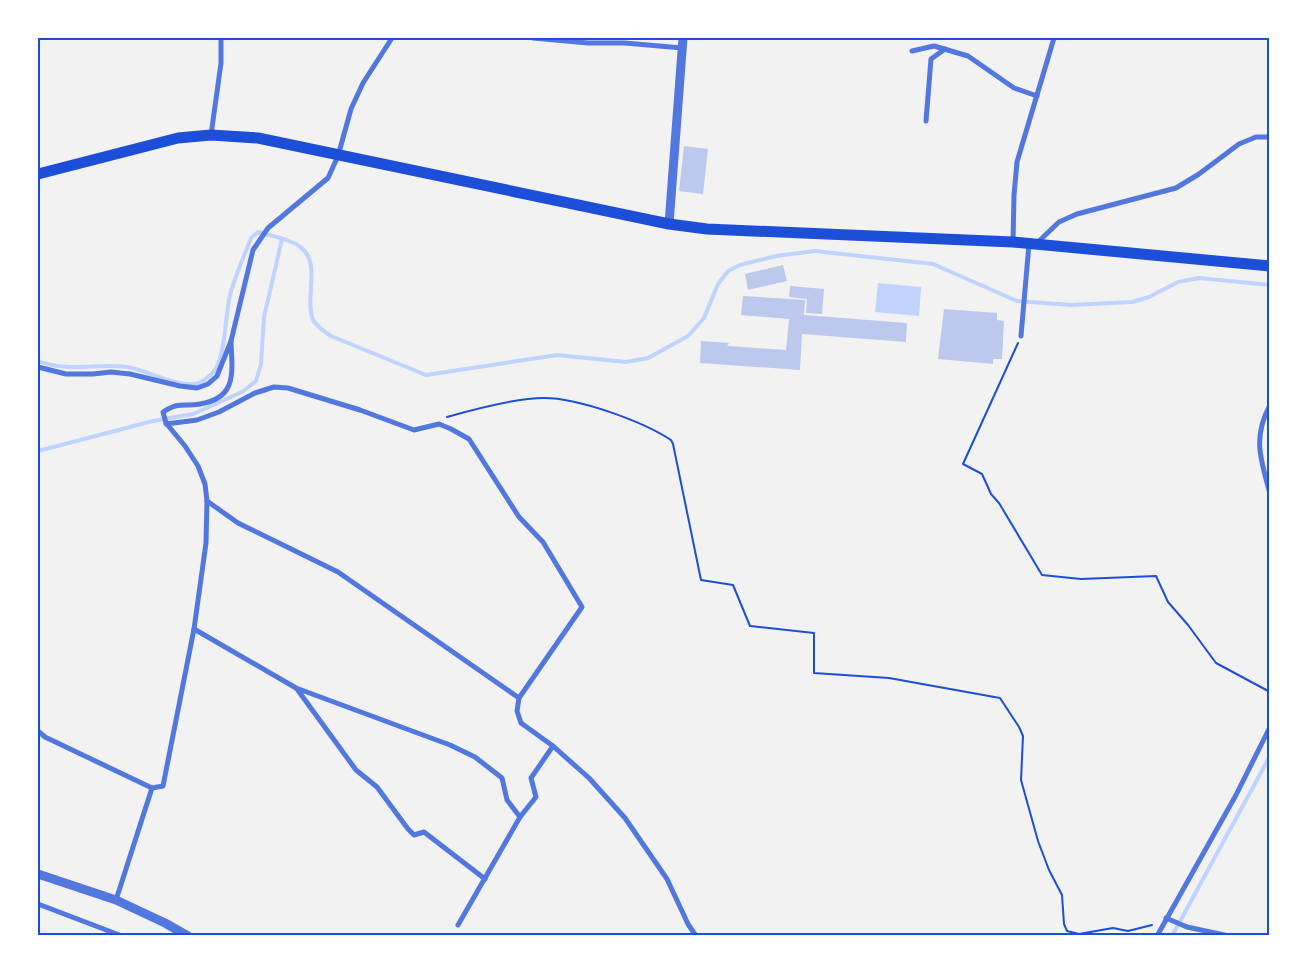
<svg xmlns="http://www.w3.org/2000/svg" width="1307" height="973" font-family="Karla,sans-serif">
<rect width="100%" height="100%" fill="#f2f2f2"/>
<polygon fill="#bfd3fe" points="878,283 921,287 919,316 875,312"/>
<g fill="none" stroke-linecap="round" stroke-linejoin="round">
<g stroke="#bfd3fe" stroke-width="4">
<path d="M38,361C70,373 96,363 127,367C147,370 175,386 194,384C202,384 214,373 217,366C226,346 225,317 230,295C235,276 244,257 251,238L258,232C271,236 288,238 299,246C322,261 305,295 312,317C314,325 324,331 331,336L426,375L557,355L626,362L648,358L688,336L704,318L718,284L728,271L740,265L776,256L815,251L933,264L1017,301L1071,305L1132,302L1149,297L1178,282L1199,278L1270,285"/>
<polyline points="38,451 153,421 193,414 242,392 256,381 261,364 264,317 282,239"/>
<polyline points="1172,936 1270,756"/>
</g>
</g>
<g fill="#bdc9ec">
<polygon points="684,146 708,149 703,194 679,191"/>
<polygon points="783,265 787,281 748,290 745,274"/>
<polygon points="790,286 824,289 822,314 806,313 807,299 789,297"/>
<polygon points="743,296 805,300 804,315 907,323 906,342 802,334 800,370 700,363 701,341 729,343 727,346 786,350 789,319 741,315"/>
<polygon points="944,309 997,313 997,320 1004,321 1002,359 993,359 993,364 938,359"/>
</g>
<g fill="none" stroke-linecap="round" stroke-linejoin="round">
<g stroke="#1d4ed8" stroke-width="2">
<polyline points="1018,343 963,464 982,474 991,494 999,503 1042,575 1081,579 1156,576 1168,602 1188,625 1216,663 1270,692"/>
<path d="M447,417C475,409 515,398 544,398C578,398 642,421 671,440L673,444L701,580L733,585L750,626L814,633V673L889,678L1000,698L1019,727L1023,736L1021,780L1038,841L1049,870L1062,895L1064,924L1067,931L1079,934L1113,928L1128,931L1152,925"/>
</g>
<g stroke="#5277de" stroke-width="5">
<polyline points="533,38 588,43 625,43 682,48"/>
<polyline points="912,51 934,46 968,56 1014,88 1037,96"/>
<polyline points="926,121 931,59 945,49"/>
<polyline points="211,135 221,63 221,38"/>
<polyline points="1013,242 1014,195 1017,162 1054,38"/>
<polyline points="1038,242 1059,222 1077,214 1176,188 1199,174 1239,144 1256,137 1270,137"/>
<polyline points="1021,336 1029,244"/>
<polyline points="38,367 66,374 93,374 111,372 130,374 180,386 197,388 208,384 217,376 231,341 253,250 268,228 328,178 338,156 351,109 363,83 392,38"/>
<path d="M1270,405C1252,439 1261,459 1270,494"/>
<polyline points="166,424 197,420 219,412 255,393 274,387 288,388 360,410 414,430 439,424 451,429 469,439 519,517 543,542 582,607 519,698 517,711 521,723 553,746 589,778 625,818 667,879 688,924 696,936"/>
<polyline points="207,501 238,523 338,572 519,698"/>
<polyline points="194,629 296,688 450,745 475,757 502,778 507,800 520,817"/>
<polyline points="297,689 356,770 377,787 408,829 414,835 424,832 485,879"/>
<polyline points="38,731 45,737 152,788"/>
<path d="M116,900L152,788L163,786L194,629L206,543L207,501L205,484L198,466L185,446L166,423L163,412C180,401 183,407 200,404C238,398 232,371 231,341"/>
<polyline points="38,904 122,936"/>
<polyline points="1166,918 1187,927 1229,936"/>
<polyline points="458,925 520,817 536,797 531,778 553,746"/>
<polyline points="1157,936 1236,795 1270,727"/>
</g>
<g stroke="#5277de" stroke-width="9">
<polyline points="669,224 683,38"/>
<polyline points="38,874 116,900 165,923 188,936"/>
</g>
<polyline stroke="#1d4ed8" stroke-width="11" points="38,174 178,138 211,135 258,138 669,224 707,229 1013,242 1270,266"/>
</g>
<rect width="1307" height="973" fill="none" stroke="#ffffff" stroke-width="78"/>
<rect x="39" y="39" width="1229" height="895" fill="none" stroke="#1d4ed8" stroke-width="2"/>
</svg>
